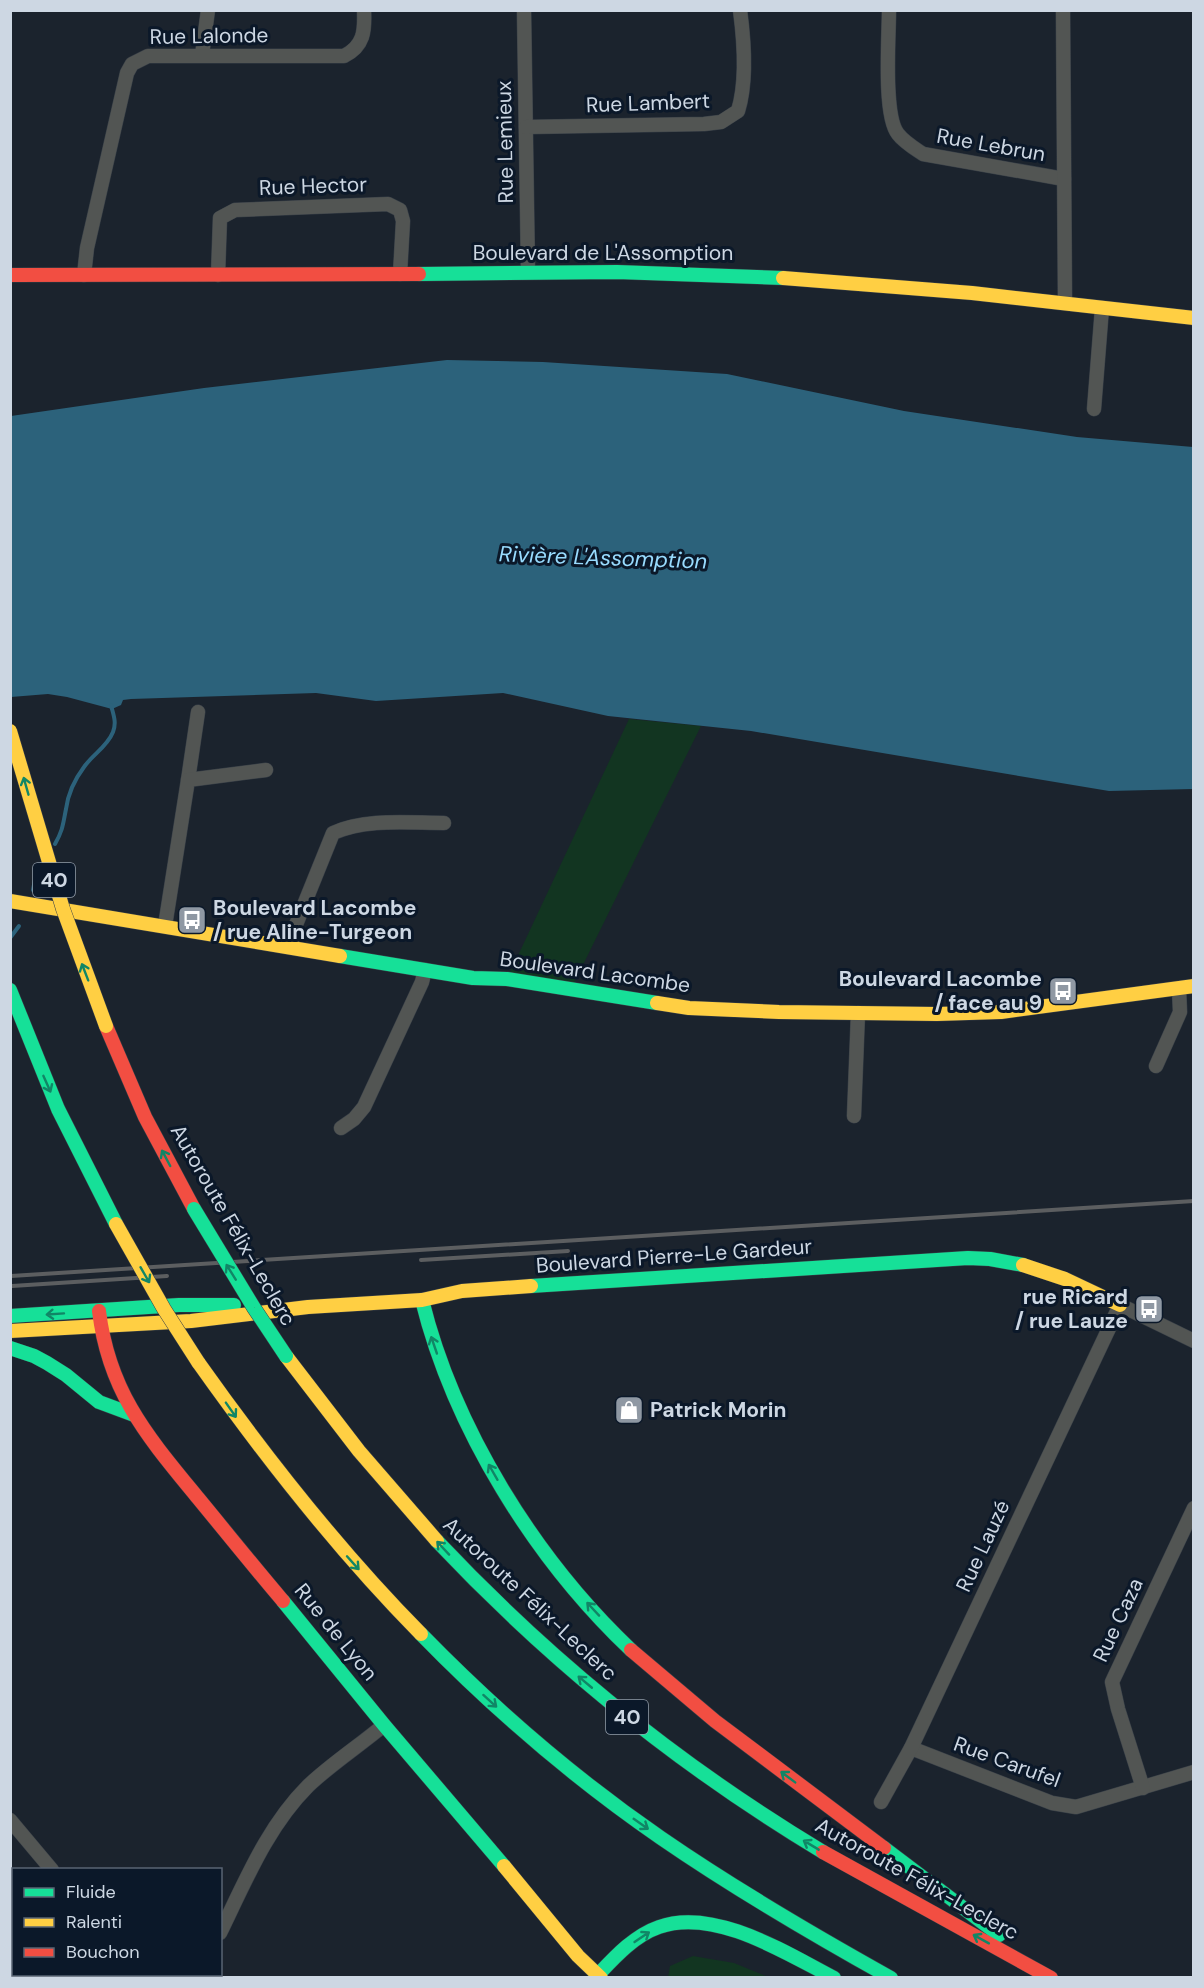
<svg xmlns="http://www.w3.org/2000/svg" width="1204" height="1988" font-family="'DM Sans',sans-serif">
<rect width="100%" height="100%" fill="#1b232d"/>
<g fill="#123521">
<polygon points="629,719 701,726 571,989 507,979"/>
<polygon points="693,1956 734,1963 768,1977 668,1977 670,1966"/>
</g>
<polygon fill="#2c627b" points="447,360 543,362 727,374 904,411 1077,437 1193,447 1193,789 1109,791 751,731 608,716 503,693 376,701 316,693 131,699 123,700 121,705 112,709 67,697 48,694 11,697 11,416 204,388"/>
<g fill="none" stroke-linecap="round" stroke-linejoin="round">
<g stroke="#2c627b" stroke-width="4">
<path d="M55,844C63,830 63,824 66,809C68,794 75,779 84,767C93,754 107,747 113,732C117,722 113,714 111,705"/>
<polyline points="33,890 36,874 40,868"/>
<polyline points="10,938 19,926"/>
</g>
<g stroke="#394048" stroke-width="15">
<g id="street">
<polyline points="524,10 528,272"/>
<path d="M889,10C889,36 883,116 898,134C904,142 914,148 923,154L1064,179"/>
<polyline points="1063,10 1065,302"/>
<polyline points="202,55 208,10"/>
<path d="M526,127L704,124L721,122L738,111C747,82 744,40 740,10"/>
<path d="M84,275L87,248L127,73L132,64L148,56H344C364,46 365,31 364,10"/>
<polyline points="218,275 220,218 235,210 388,204 400,210 403,221 400,274"/>
<polyline points="1094,409 1102,308"/>
<polyline points="188,780 198,712"/>
<polyline points="165,926 188,780 266,770"/>
<path d="M291,947L295,927L333,833C366,818 408,823 444,823"/>
<polyline points="1156,1066 1180,1012 1179,989"/>
<polyline points="854,1116 858,1013"/>
<polyline points="341,1128 354,1119 364,1107 422,982 425,970"/>
<polyline points="911,1748 1052,1803 1076,1807 1194,1772"/>
<polyline points="1143,1788 1118,1709 1112,1682 1194,1508"/>
<polyline points="881,1802 911,1748 1120,1305 1194,1341"/>
<polyline points="10,1820 52,1870"/>
<path d="M220,1933C245,1882 267,1827 308,1786C331,1764 359,1746 384,1725"/>
<polyline points="152,1974 159,1978"/>
<polyline points="200,1978 201,1974"/>
</g>
</g>
<g stroke="#394048" stroke-width="15">
<g id="fast">
<polyline points="419,274 617,272 783,278"/>
<polyline points="340,956 473,978 507,979 657,1003"/>
<polyline points="10,990 58,1109 116,1224"/>
<polyline points="531,1286 968,1258 990,1259 1023,1265"/>
<path d="M422,1300C454,1429 535,1559 631,1650"/>
<polyline points="10,1316 179,1305 234,1305"/>
<polyline points="10,1348 34,1356 47,1363 66,1375 99,1402 134,1415"/>
<path d="M437,1541C551,1662 680,1766 823,1852"/>
<polyline points="283,1601 384,1725 504,1866"/>
<path d="M421,1634C494,1709 574,1778 661,1838C735,1889 812,1934 891,1978"/>
<polyline points="884,1848 999,1935"/>
<path d="M595,1978C613,1959 633,1936 659,1927C714,1907 786,1953 834,1978"/>
</g>
</g>
<g stroke="#394048" stroke-width="15">
<g id="slow">
<polyline points="783,278 972,293 1194,318"/>
<polyline points="10,901 340,956"/>
<polyline points="657,1003 689,1008 779,1012 937,1014 1001,1012 1194,986"/>
<polyline points="1023,1265 1065,1279 1120,1305"/>
<polyline points="10,1331 191,1321 308,1307 422,1300 462,1291 531,1286"/>
<polyline points="286,1356 359,1451 437,1541"/>
<path d="M198,1362C266,1458 338,1550 421,1634"/>
<polyline points="504,1866 578,1956 601,1978"/>
</g>
</g>
<g stroke="#394048" stroke-width="15">
<g id="jam">
<polyline points="10,275 419,274"/>
<polyline points="106,1026 145,1117 194,1209"/>
<path d="M99,1311C109,1393 148,1437 198,1498C226,1532 254,1567 283,1601"/>
<polyline points="631,1650 715,1721 884,1848"/>
<polyline points="823,1852 1051,1978"/>
</g>
</g>
<use href="#street" stroke="#525553" stroke-width="14"/>
<use href="#fast" stroke="#16e098" stroke-width="14"/>
<use href="#slow" stroke="#ffcf43" stroke-width="14"/>
<use href="#jam" stroke="#f24e42" stroke-width="14"/>
<g stroke="#5c5e60" stroke-width="4">
<polyline points="421,1260 568,1251"/>
<polyline points="11,1276 1194,1201"/>
<polyline points="12,1286 167,1276"/>
</g>
<g stroke="#394048" stroke-width="15" stroke-linecap="butt">
<polyline id="fast-bridge" points="194,1209 254,1308 286,1356"/>
</g>
<g stroke="#394048" stroke-width="15" stroke-linecap="butt">
<g id="slow-bridge">
<polyline points="10,731 63,909 106,1026"/>
<polyline points="116,1224 164,1309 198,1362"/>
</g>
</g>
<use href="#fast-bridge" stroke="#16e098" stroke-width="14"/>
<use href="#slow-bridge" stroke="#ffcf43" stroke-width="14"/>
</g>
<defs><path id="oneway-shaft" d="M-6 0H5M1.5-3L5.5 0L1.5 3" fill="none" stroke-width="1.6" stroke-linecap="round" stroke-linejoin="round" transform="scale(1.5)"/></defs>
<g stroke="#118666">
<use href="#oneway-shaft" transform="translate(26 786) rotate(-106)"/>
<use href="#oneway-shaft" transform="translate(85 972) rotate(-111)"/>
<use href="#oneway-shaft" transform="translate(47 1084) rotate(66)"/>
<use href="#oneway-shaft" transform="translate(166 1158) rotate(-118)"/>
<use href="#oneway-shaft" transform="translate(231 1272) rotate(-122)"/>
<use href="#oneway-shaft" transform="translate(145 1275) rotate(60)"/>
<use href="#oneway-shaft" transform="translate(55 1314) rotate(176)"/>
<use href="#oneway-shaft" transform="translate(434 1345) rotate(-109)"/>
<use href="#oneway-shaft" transform="translate(231 1410) rotate(55)"/>
<use href="#oneway-shaft" transform="translate(493 1472) rotate(-120)"/>
<use href="#oneway-shaft" transform="translate(443 1548) rotate(-133)"/>
<use href="#oneway-shaft" transform="translate(353 1563) rotate(48)"/>
<use href="#oneway-shaft" transform="translate(593 1609) rotate(-133)"/>
<use href="#oneway-shaft" transform="translate(585 1682) rotate(-140)"/>
<use href="#oneway-shaft" transform="translate(490 1701) rotate(42)"/>
<use href="#oneway-shaft" transform="translate(788 1777) rotate(-143)"/>
<use href="#oneway-shaft" transform="translate(641 1824) rotate(35)"/>
<use href="#oneway-shaft" transform="translate(811 1845) rotate(-149)"/>
<use href="#oneway-shaft" transform="translate(642 1937) rotate(-34)"/>
<use href="#oneway-shaft" transform="translate(981 1939) rotate(-151)"/>
</g>
<defs>
<g id="bus-square" transform="scale(1.5)"><rect x="-9" y="-9" width="18" height="18" rx="4" fill="#8f98a3" stroke="#0b1829"/><path d="M-5-6H5V4H4V6H2V4H-2V6H-4V4H-5ZM-3.5-4V0h7V-4ZM-3.5 1.2v1.5H-2V1.2ZM2 1.2v1.5H3.5V1.2Z" fill="#fff"/></g>
<g id="shop-square" transform="scale(1.5)"><rect x="-9" y="-9" width="18" height="18" rx="4" fill="#8f98a3" stroke="#0b1829"/><path d="M-5-2.5h2.3a2.7 3.5 0 0 1 5.4 0H5L5.5 6h-11ZM-1.5-2.5h3a1.5 2.3 0 0 0-3 0Z" fill="#fff"/></g>
</defs>
<g fill-rule="evenodd">
<use href="#bus-square" x="192" y="920"/>
<use href="#bus-square" x="1063" y="991"/>
<use href="#bus-square" x="1149" y="1309"/>
<use href="#shop-square" x="629" y="1410"/>
</g>
<g text-anchor="middle" stroke-width="6" stroke-linejoin="round" paint-order="stroke">
<g fill="#0b1829" stroke="#939eab" stroke-width="1.5">
<rect x="33" y="863" width="42" height="34" rx="4.5"/>
<rect x="606" y="1700" width="42" height="34" rx="4.5"/>
</g>
<g font-size="20" font-weight="bold" fill="#cdd7e3">
<text x="54" y="887">40</text>
<text x="627" y="1724">40</text>
</g>
<g font-size="21" fill="#cdd7e3" stroke="#0b1829">
<text transform="translate(209 36) rotate(-1)" y="7">Rue Lalonde</text>
<text transform="translate(648 103) rotate(-2)" y="7">Rue Lambert</text>
<text transform="translate(505 142) rotate(-91)" y="7">Rue Lemieux</text>
<text transform="translate(991 145) rotate(10)" y="7">Rue Lebrun</text>
<text transform="translate(313 186) rotate(-2)" y="7">Rue Hector</text>
<text x="603" y="260">Boulevard de L'Assomption</text>
<text transform="translate(595 972) rotate(8)" y="7">Boulevard Lacombe</text>
<text transform="translate(233 1225) rotate(60)" y="7">Autoroute Félix-Leclerc</text>
<text transform="translate(674 1256) rotate(-4)" y="7">Boulevard Pierre-Le Gardeur</text>
<text transform="translate(983 1546) rotate(-65)" y="7">Rue Lauzé</text>
<text transform="translate(530 1599) rotate(43)" y="7">Autoroute Félix-Leclerc</text>
<text transform="translate(1118 1620) rotate(-65)" y="7">Rue Caza</text>
<text transform="translate(336 1632) rotate(51)" y="7">Rue de Lyon</text>
<text transform="translate(1007 1762) rotate(20)" y="7">Rue Carufel</text>
<text transform="translate(917 1879) rotate(29)" y="7">Autoroute Félix-Leclerc</text>
</g>
<g font-size="21" font-weight="bold" fill="#cdd7e3" stroke="#0b1829" text-anchor="start">
<text x="213" y="915">Boulevard Lacombe<tspan x="213" dy="24">/ rue Aline-Turgeon</tspan></text>
<text x="1042" y="986" text-anchor="end">Boulevard Lacombe<tspan x="1042" dy="24">/ face au 9</tspan></text>
<text x="1128" y="1304" text-anchor="end">rue Ricard<tspan x="1128" dy="24">/ rue Lauze</tspan></text>
<text x="650" y="1417">Patrick Morin</text>
</g>
<g font-size="22" font-style="italic" fill="#98dbfe" stroke="#0b1829">
<text transform="translate(603 557) rotate(2)" y="8">Rivière L'Assomption</text>
</g>
</g>
<rect width="1204" height="1988" fill="none" stroke="#cdd7e3" stroke-width="24"/>
<rect x="12" y="1868" width="210" height="108" fill="#0b1829" stroke="#596473" stroke-width="1.5"/>
<rect x="24" y="1888" width="30" height="9" fill="#16e098" stroke="#596473" stroke-width="1.5"/>
<text x="66" y="1898" font-size="18" fill="#cdd7e3">Fluide</text>
<rect x="24" y="1918" width="30" height="9" fill="#ffcf43" stroke="#596473" stroke-width="1.5"/>
<text x="66" y="1928" font-size="18" fill="#cdd7e3">Ralenti</text>
<rect x="24" y="1948" width="30" height="9" fill="#f24e42" stroke="#596473" stroke-width="1.5"/>
<text x="66" y="1958" font-size="18" fill="#cdd7e3">Bouchon</text>
</svg>
